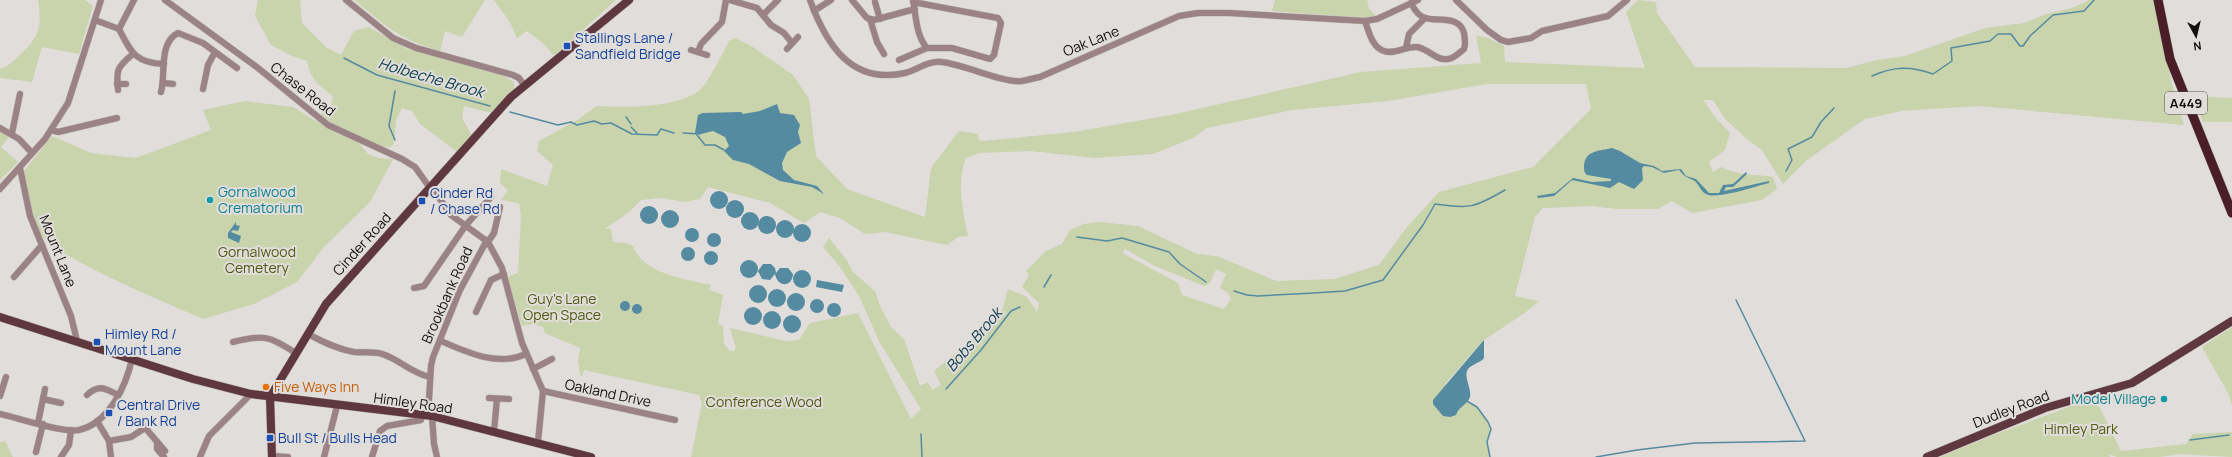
<svg xmlns="http://www.w3.org/2000/svg" width="2232" height="457" font-family="Manrope,sans-serif">
<rect width="100%" height="100%" fill="#e1ddda"/>
<g fill="#c9d3ac" fill-rule="evenodd">
<path d="M38,0H85L93,6L79,54L42,47L32,82L0,78V69C8,67 13,61 20,55C40,36 42,27 38,0Z"/>
<path d="M258,0H300L302,23L327,48L341,55L354,31L369,27L407,49L496,72L514,82V89L492,113L464,106L462,118L472,136L457,152L420,124L412,111L402,108L396,120L394,144L389,148C368,142 335,130 321,114L331,105L333,96C319,86 310,79 307,61L292,56L271,45L255,16Z"/>
<path d="M355,0H485L462,37L445,31L440,51C400,39 386,27 355,0Z"/>
<polygon points="494,0 616,0 554,56 545,45 527,31 517,38 510,22"/>
<polygon points="1275,0 1367,0 1369,9 1376,16 1362,18 1272,11"/>
<path d="M1638,0L1656,2L1657,13L1695,67L1846,68L1877,60L1905,56L1985,28L2024,23L2046,14L2072,8L2089,0H2154L2174,94L2184,125L1979,106L1901,111L1865,119L1807,160L1783,184L1761,149L1748,140L1725,119L1713,100H1703L1716,118L1730,133L1725,150L1709,162L1713,172L1721,167C1743,177 1751,173 1773,177L1777,189L1762,200L1692,213L1672,201L1658,209H1616L1592,206L1543,208L1535,217L1515,296L1539,301L1526,312L1484,340L1445,384L1457,410L1467,401L1477,407L1488,422L1491,429L1487,442L1490,457H691L702,403L699,395L584,370L582,376L580,375L578,361L580,348L545,333L543,327L531,324L522,326L507,277L518,273L521,216L519,203L501,200L508,190L500,183L501,169L547,186L553,165L537,151L539,141L579,119L597,106C624,108 680,108 701,89C709,81 723,53 729,41L735,38L753,47L793,75L809,99L816,156L847,189L925,217L931,168L959,131L978,134L979,140L984,141L1074,132L1171,115L1361,72L1481,63L1476,35L1488,38L1504,46L1505,62L1645,68L1626,12ZM1487,84H1586L1591,109L1533,167L1439,192L1407,227L1379,265L1334,279L1276,281L1217,256L1197,254L1138,226L1099,222L1084,224L1070,230L1062,244L1046,251L1026,271L1029,275L1022,287L1039,303L1037,312L1027,297L1008,289L1003,308L989,326L934,371L941,385L932,390L928,382L920,386L904,339L891,327L880,306L875,291L853,272L846,259L829,238L823,247L840,267L859,296L880,343L921,409L911,419L858,313L810,323L799,340L786,341L730,328L736,348L734,351H730L724,344L723,326L718,324L723,295L709,290L711,285C685,279 643,274 633,246L626,243L613,242L611,229H605L629,212L641,200L660,198L685,202L700,199L708,187L770,203L804,223L820,212L840,218L865,234L885,232L947,245L958,237L968,236C963,212 956,181 966,158L979,153L1030,151L1095,158L1153,154L1193,138L1207,128L1292,110L1388,101ZM1125,249L1155,266L1204,286L1210,283L1216,269L1226,274L1220,288L1228,293L1231,299L1224,309L1182,295L1178,283L1122,253Z"/>
<polygon points="2193,96 2232,98 2232,122 2203,122"/>
<path d="M245,101L293,107L336,133L359,143L368,154L378,158L393,159L370,202L324,247L297,282L254,304L203,319C172,305 56,258 42,235C30,217 28,192 24,171L52,136L91,153L136,158L211,130L203,110Z"/>
<polygon points="0,130 10,135 1,147 18,162 0,180"/>
<polygon points="2232,327 2232,405 2228,393 2202,347"/>
<polygon points="2093,398 2097,402 2121,451 2186,444 2193,434 2232,432 2232,457 2181,454 2159,457 2117,457 2109,454 2110,457 1940,457 1996,434"/>
<polygon points="5,441 13,457 0,457 0,442"/>
</g>
<g fill="#558ba1">
<polygon points="777,104 780,113 794,115 800,125 798,132 801,143 787,152 782,163 783,170 794,180 817,186 824,194 812,187 780,181 749,164 733,160 724,151 729,146 725,137 713,131 701,134 695,133 698,115 703,113 741,112 743,114 760,111"/>
<path d="M1612,148L1620,151L1640,163L1654,166L1662,171L1681,169L1686,176L1696,179L1709,193H1719L1723,185L1733,184L1746,172L1747,174L1733,187H1726L1724,191L1769,181V183C1756,186 1717,200 1706,194C1700,191 1699,183 1693,180C1686,177 1684,176 1679,170L1664,173L1652,167L1644,166L1642,168L1643,180L1634,189L1619,182L1610,188L1572,180L1554,196L1538,198L1537,196L1555,193L1573,178L1592,182L1611,181V179L1587,175C1584,172 1584,170 1584,166C1585,150 1600,151 1612,148Z"/>
<circle cx="719" cy="200" r="9"/>
<circle cx="735" cy="209" r="9"/>
<circle cx="649" cy="215" r="9"/>
<circle cx="670" cy="219" r="9"/>
<circle cx="750" cy="221" r="9"/>
<circle cx="767" cy="225" r="9"/>
<circle cx="785" cy="229" r="9"/>
<polygon points="236,222 236,225 240,226 238,231 233,230 231,232 241,236 239,243 228,238 228,233"/>
<circle cx="802" cy="233" r="9"/>
<circle cx="692" cy="235" r="7"/>
<circle cx="714" cy="240" r="7"/>
<circle cx="688" cy="254" r="7"/>
<circle cx="711" cy="258" r="7"/>
<circle cx="749" cy="269" r="9"/>
<path d="M763,264H771L775,268L776,273L780,268H788L793,274C792,288 777,287 775,274L770,280L762,279L758,271Z"/>
<circle cx="802" cy="279" r="9"/>
<polygon points="817,280 844,285 842,292 816,287"/>
<circle cx="758" cy="294" r="9"/>
<circle cx="777" cy="298" r="9"/>
<circle cx="796" cy="302" r="9"/>
<circle cx="817" cy="306" r="7"/>
<circle cx="625" cy="306" r="5"/>
<circle cx="834" cy="310" r="7"/>
<circle cx="637" cy="309" r="5"/>
<circle cx="753" cy="316" r="9"/>
<circle cx="772" cy="320" r="9"/>
<circle cx="792" cy="324" r="9"/>
<path d="M1484,340V358C1480,363 1472,364 1468,369C1463,376 1472,389 1470,397C1468,404 1458,407 1456,415L1450,417L1443,416L1433,404V400Z"/>
</g>
<g fill="none" stroke-linecap="round" stroke-linejoin="round">
<g stroke="#558ba1" stroke-width="1.5">
<polyline points="344,58 377,75 490,106"/>
<path d="M1872,76C1894,66 1911,66 1933,74L1952,61L1951,48L1990,41L1998,34H2011L2020,46H2023L2030,36L2053,15L2084,11L2094,0"/>
<polyline points="395,91 389,126 395,140"/>
<polyline points="510,112 558,125 571,122 577,125 594,121 602,124 611,123 632,134 657,135 661,129 674,133"/>
<polyline points="626,117 631,124"/>
<polyline points="631,127 637,133"/>
<polyline points="683,133 700,134"/>
<polyline points="697,135 705,145 715,145 724,150"/>
<polyline points="1786,171 1792,160 1788,149 1812,137 1821,122 1834,108"/>
<polyline points="1077,237 1107,241 1122,238 1169,252 1180,264 1206,282"/>
<polyline points="1044,287 1051,275"/>
<path d="M1234,291L1247,295L1258,296L1314,293L1345,291L1383,280L1423,225L1435,204C1470,209 1474,208 1505,190"/>
<polyline points="946,389 981,350 1011,311 1020,307"/>
<polyline points="1467,401 1477,407 1488,422 1491,429 1487,442 1490,457"/>
<polyline points="921,434 922,457"/>
<polyline points="2190,440 2229,435"/>
<polyline points="1596,457 1637,450 1695,443 1805,441 1736,300"/>
</g>
<g stroke="#bcb8b5" stroke-width="7">
<g id="minor">
<polyline points="165,0 258,68 328,125 402,159 415,167 430,188"/>
<polyline points="346,0 393,38 416,48 513,75 519,78 524,85"/>
<polyline points="730,0 757,8 771,25 784,33 792,43"/>
<path d="M810,0C826,44 851,85 905,73C917,70 929,60 942,62C966,65 1002,83 1022,81C1028,80 1034,78 1040,77L1179,16L1198,13H1229L1365,21L1377,19L1418,0"/>
<polyline points="852,0 867,18 874,20 915,9"/>
<path d="M913,0C916,15 916,36 927,48H952L990,59L994,55L1001,23L998,18L913,2"/>
<polyline points="1456,0 1487,30 1501,40 1508,42 1531,38 1542,31 1608,16 1627,0"/>
<polyline points="875,2 880,19"/>
<polyline points="814,11 831,0"/>
<polyline points="764,14 778,0"/>
<polyline points="870,19 877,42 884,54"/>
<path d="M95,20L119,29C131,52 135,63 164,64"/>
<path d="M1365,21C1369,32 1372,47 1384,51C1395,55 1406,46 1417,47C1429,49 1436,61 1448,59C1455,58 1459,53 1464,49C1466,44 1465,39 1464,33C1459,15 1439,22 1425,18C1418,16 1414,9 1411,3"/>
<polyline points="119,29 134,0"/>
<polyline points="1406,48 1409,34 1425,18"/>
<polyline points="787,49 798,37"/>
<polyline points="691,50 707,55"/>
<polyline points="698,52 701,44 722,22 726,0"/>
<polyline points="899,60 927,48"/>
<polyline points="164,83 173,84"/>
<polyline points="117,84 126,84"/>
<polyline points="203,89 208,65 215,52"/>
<path d="M118,90C116,70 117,67 133,54"/>
<path d="M161,92C166,75 158,43 178,33L203,43L237,68"/>
<polyline points="0,128 19,139 32,153"/>
<polyline points="51,130 58,132 117,118"/>
<polyline points="12,133 20,94"/>
<polyline points="20,168 30,216 71,316 77,341"/>
<polyline points="431,186 451,215 488,242 502,268 522,343 543,391 538,442"/>
<polyline points="0,189 45,139 68,103 101,0"/>
<polyline points="488,242 494,233 500,207"/>
<polyline points="14,277 42,245"/>
<polyline points="414,288 424,286 466,225 491,197"/>
<polyline points="476,312 491,280 504,274"/>
<path d="M308,334C323,342 337,349 354,352C363,353 374,351 382,354C399,359 411,373 430,377"/>
<path d="M441,341C466,352 498,367 526,354"/>
<path d="M233,342C265,334 268,336 296,353"/>
<polyline points="533,369 552,359"/>
<polyline points="543,391 675,420"/>
<path d="M87,395C98,384 105,388 118,395"/>
<polyline points="0,396 6,377"/>
<polyline points="489,398 509,399"/>
<polyline points="43,399 61,403"/>
<path d="M0,414C18,418 62,433 79,430C109,423 126,386 132,359"/>
<polyline points="428,416 431,366 433,357 460,290 487,240"/>
<polyline points="432,416 434,444 437,457"/>
<polyline points="97,421 109,441 111,457"/>
<polyline points="38,423 45,389"/>
<polyline points="142,424 165,451"/>
<polyline points="494,431 497,399"/>
<polyline points="109,441 131,437 145,428"/>
<polyline points="157,442 157,449 164,457"/>
<polyline points="36,452 43,424"/>
<polyline points="272,456 288,457"/>
<polyline points="61,457 69,445 71,430"/>
<polyline points="200,457 209,436 251,394"/>
<polyline points="324,457 337,406"/>
<polyline points="372,457 380,431 387,426 421,420 422,415"/>
</g>
</g>
<g stroke="#bcb8b5" stroke-width="9">
<g id="major">
<polyline points="0,317 193,379 251,394 432,416 591,457"/>
<polyline points="270,397 326,304 511,97 629,0"/>
<polyline points="270,397 272,457"/>
<polyline points="1927,457 2045,408 2132,383 2232,321"/>
</g>
</g>
<g stroke="#bcb8b5" stroke-width="10">
<polyline id="highway" points="2158,0 2170,59 2232,213"/>
</g>
<use href="#minor" stroke="#9a8285" stroke-width="6"/>
<use href="#major" stroke="#5f383f" stroke-width="8"/>
<use href="#highway" stroke="#491e27" stroke-width="9"/>
</g>
<g fill="#1a4fb4" stroke="#e1ddda" stroke-width="1.5">
<rect x="563" y="42" width="8" height="8" rx="2"/>
<rect x="418" y="197" width="8" height="8" rx="2"/>
<rect x="93" y="338" width="8" height="8" rx="2"/>
<rect x="105" y="409" width="8" height="8" rx="2"/>
<rect x="266" y="434" width="8" height="8" rx="2"/>
</g>
<g fill="#0f9aa8" stroke="#e1ddda" stroke-width="1.5">
<circle cx="210" cy="200" r="4"/>
<circle cx="2164" cy="399" r="4"/>
</g>
<circle fill="#e8710a" stroke="#e1ddda" stroke-width="1.5" cx="266" cy="387" r="4"/>
<g text-anchor="middle" stroke-width="4" stroke-linejoin="round" paint-order="stroke">
<rect fill="#e1ddda" stroke="#504e4c" stroke-width="1" x="2165" y="92" width="42" height="22" rx="3"/>
<g font-size="13" font-weight="bold" fill="#12100f">
<text x="2186" y="108">A449</text>
</g>
<g font-size="14" fill="#164399" stroke="#e1ddda" text-anchor="start">
<text x="575" y="43">Stallings Lane /<tspan x="575" dy="16">Sandfield Bridge</tspan></text>
<text x="430" y="198">Cinder Rd<tspan x="430" dy="16">/ Chase Rd</tspan></text>
<text x="105" y="339">Himley Rd /<tspan x="105" dy="16">Mount Lane</tspan></text>
<text x="117" y="410">Central Drive<tspan x="117" dy="16">/ Bank Rd</tspan></text>
<text x="278" y="443">Bull St / Bulls Head</text>
</g>
<g font-size="14" fill="#12100f" stroke="#e1ddda">
<text transform="translate(1091 41) rotate(-22)" y="5">Oak Lane</text>
<text transform="translate(303 89) rotate(38)" y="5">Chase Road</text>
<text transform="translate(362 244) rotate(-48)" y="5">Cinder Road</text>
<text transform="translate(58 251) rotate(68)" y="5">Mount Lane</text>
<text transform="translate(447 295) rotate(-66)" y="5">Brookbank Road</text>
<text transform="translate(608 393) rotate(12)" y="5">Oakland Drive</text>
<text transform="translate(413 403) rotate(8)" y="5">Himley Road</text>
<text transform="translate(2011 409) rotate(-21)" y="5">Dudley Road</text>
</g>
<g font-size="14" fill="#0d838f" stroke="#e1ddda" text-anchor="start">
<text x="218" y="197">Gornalwood<tspan x="218" dy="16">Crematorium</tspan></text>
<text x="2156" y="404" text-anchor="end">Model Village</text>
</g>
<g font-size="14" fill="#4e5c12" stroke="#e1ddda">
<text x="257" y="257">Gornalwood<tspan x="257" dy="16">Cemetery</tspan></text>
<text x="562" y="304">Guy's Lane<tspan x="562" dy="16">Open Space</tspan></text>
<text x="764" y="407">Conference Wood</text>
<text x="2081" y="434">Himley Park</text>
</g>
<g font-size="14" fill="#c56008" stroke="#e1ddda" text-anchor="start">
<text x="274" y="392">Five Ways Inn</text>
</g>
<g font-size="15" font-style="italic" fill="#0a3c4d" stroke="#e1ddda">
<text transform="translate(431 78) rotate(16)" y="5">Holbeche Brook</text>
<text transform="translate(974 340) rotate(-50)" y="5">Bobs Brook</text>
</g>
</g>
<g transform="translate(2196 36) rotate(172)" stroke="#e1ddda" stroke-width="3" paint-order="stroke">
<path d="M0-3L7 15L0 10L-7 15Z" fill="#12100f"/>
<text y="-6" font-size="11" font-weight="bold" text-anchor="middle" fill="#12100f">N</text>
</g>
</svg>
